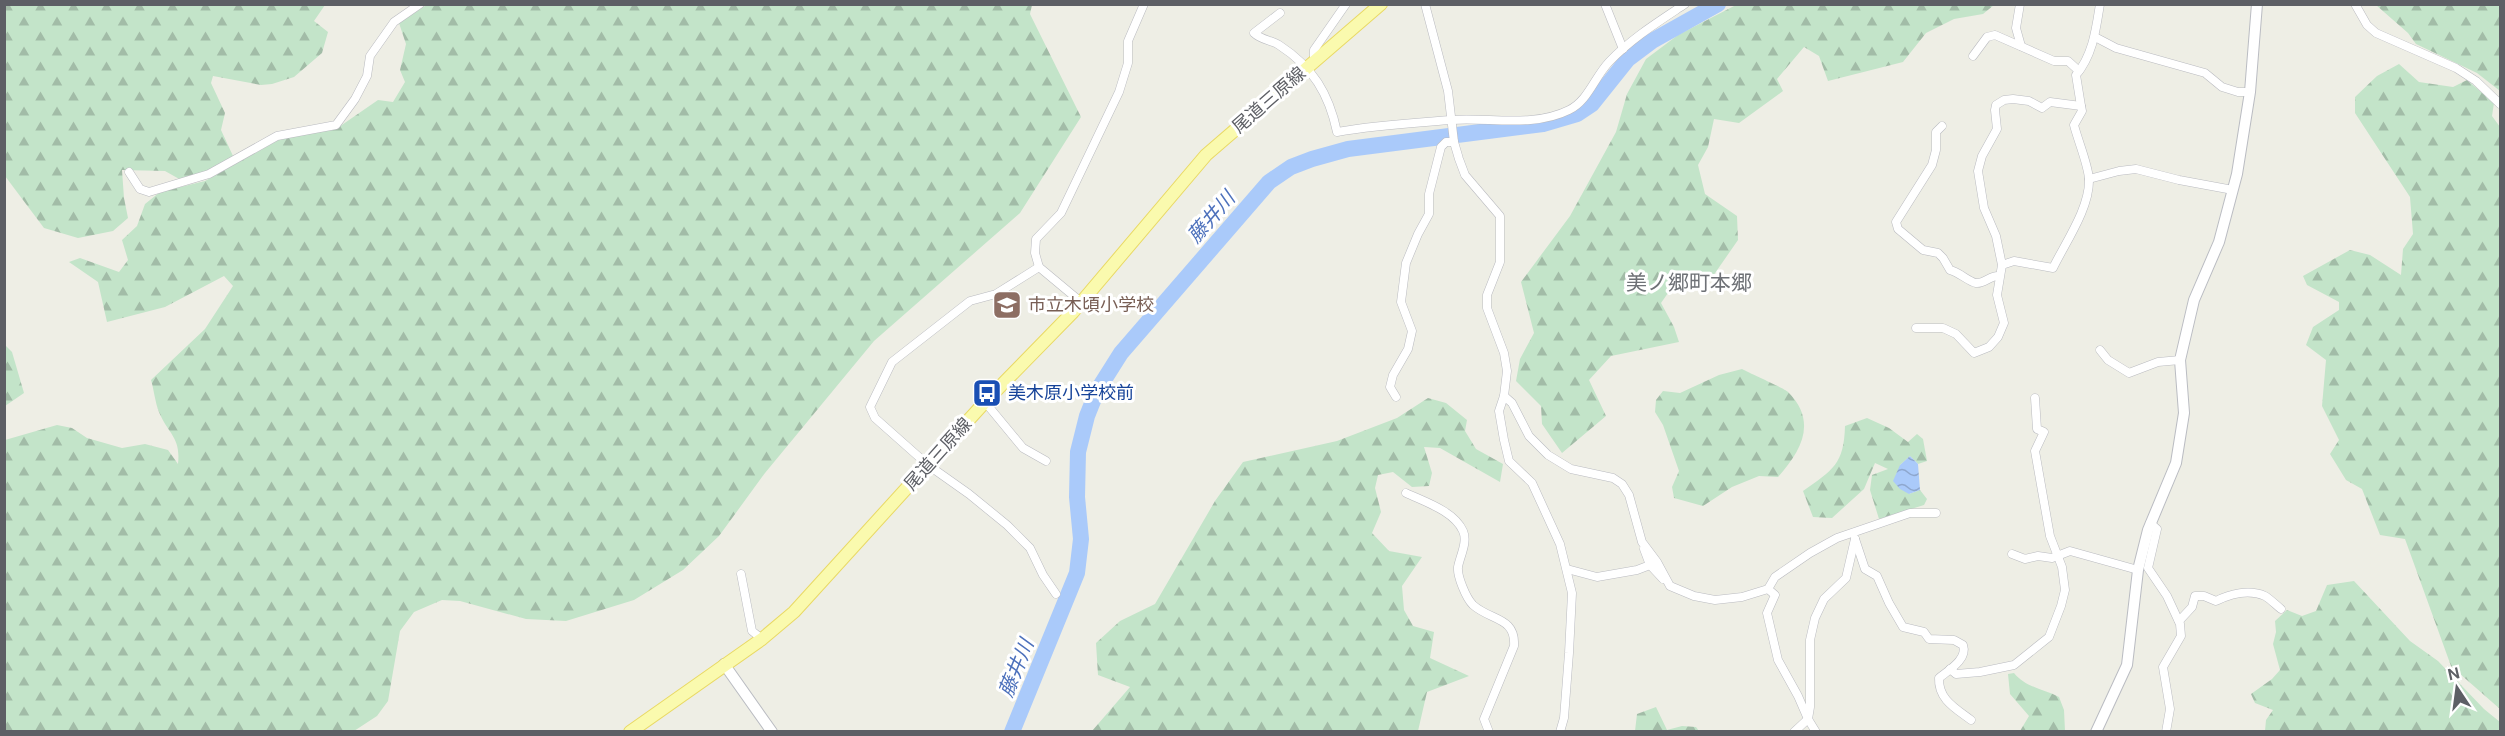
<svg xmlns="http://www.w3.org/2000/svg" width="2505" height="736" font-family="'DM Sans','Noto Sans JP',sans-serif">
<defs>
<pattern id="forest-firs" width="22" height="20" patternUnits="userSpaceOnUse" patternTransform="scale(1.5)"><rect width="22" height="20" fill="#c3e4c9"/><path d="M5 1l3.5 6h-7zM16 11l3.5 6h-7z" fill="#a2bca7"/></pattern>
<pattern id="water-waves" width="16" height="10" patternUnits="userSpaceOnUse" patternTransform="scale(1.5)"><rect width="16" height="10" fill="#aacafa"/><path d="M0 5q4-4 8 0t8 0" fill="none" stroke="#8ea7ce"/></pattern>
</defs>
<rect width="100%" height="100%" fill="#eeeee5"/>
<g fill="url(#forest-firs)">
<path d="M428,4L1032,5L1030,14L1081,117L1020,213L874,341L765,473L719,536L683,570L634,600L566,621L526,619L460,601L442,600L414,612L400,631L388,701L377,716L354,731L5,732V440L57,425L72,428L87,438L122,448L145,444L168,450L178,464C181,437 168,434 159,412C155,402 154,390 151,380L205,329L233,286L224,276L165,307L107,322L98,282L69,262L80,258L119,272L128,260L122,240L137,226L145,204L160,192L205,181L282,138L336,129L378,100L393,102L405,82L400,70L406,44L399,23Z"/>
<polygon points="5,5 325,5 314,21 328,32 322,53 294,77 272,84 261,85 213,76 211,83 225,113 221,130 233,156 206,172 181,180 165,171 122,170 124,198 128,218 113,231 78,238 44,228 5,176"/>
<polygon points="1736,5 1994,5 1983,14 1954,19 1926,33 1903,62 1828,81 1819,56 1804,47 1777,79 1783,91 1739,123 1714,119 1708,147 1698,165 1705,194 1737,216 1738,240 1704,289 1675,283 1661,303 1674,327 1679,342 1611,356 1589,380 1606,416 1562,453 1542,424 1541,406 1516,381 1520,359 1534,333 1521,282 1570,216 1616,132 1627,94 1646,59 1678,35"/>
<polygon points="2376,5 2500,5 2500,91 2477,73 2416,44 2408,33"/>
<polygon points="2399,64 2419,82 2453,87 2467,80 2494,103 2492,116 2500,127 2500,709 2451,666 2405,539 2380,535 2362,489 2346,480 2330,454 2339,440 2322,406 2326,360 2306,345 2313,327 2339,310 2339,302 2307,285 2303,276 2350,250 2370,255 2401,275 2403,249 2413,234 2410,197 2355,113 2355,97 2377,76"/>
<polygon points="5,345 12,352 24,393 5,406"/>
<path d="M1742,369C1751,374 1784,388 1788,392C1818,422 1801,451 1778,477L1759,476L1732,487L1703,506L1674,498L1672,487L1679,471L1663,425L1655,412L1656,400L1663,391L1680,393L1719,375Z"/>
<polygon points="1428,398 1446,403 1467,420 1465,431 1476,449 1503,464 1500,482 1440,448 1424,447 1432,473 1429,486 1412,487 1393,472 1378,475 1375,488 1381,512 1372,533 1389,551 1422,557 1402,586 1404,610 1413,626 1434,632 1430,658 1469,676 1427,692 1418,731 1092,731 1130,687 1098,675 1096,643 1120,621 1155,604 1215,501 1243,462 1337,441 1397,418"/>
<path d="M1867,418L1889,428L1908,442L1917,434L1923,439L1927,461L1918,464L1910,456L1900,465L1909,494L1920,490L1927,499L1924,505L1879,519L1870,490L1872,475L1888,469L1875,463L1864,489L1832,518L1813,517L1803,491C1833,470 1844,464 1845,426Z"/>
<polygon points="2354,581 2410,641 2438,661 2484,709 2500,722 2500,731 2265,731 2266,720 2273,710 2255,703 2251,694 2272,679 2280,670 2273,644 2276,632 2275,621 2287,610 2302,616 2316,611 2327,585"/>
<path d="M2014,673C2025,687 2043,689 2059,697L2064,710L2065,731H2020L2029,716L2010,694L2008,674Z"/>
<polygon points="1656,707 1667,730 1682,726 1696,727 1699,731 1635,731 1637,714"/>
</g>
<polygon fill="url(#water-waves)" points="1910,456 1918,464 1920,490 1909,494 1900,489 1893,481 1900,465"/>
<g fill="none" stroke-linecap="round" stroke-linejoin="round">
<polyline stroke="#aacafa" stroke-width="16" points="1012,732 1077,573 1081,539 1077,497 1078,452 1087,416 1097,391 1121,353 1269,182 1291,167 1312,159 1348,149 1543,124 1577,114 1592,104 1628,59 1652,41 1718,4"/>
<g stroke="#babbc0" stroke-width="9">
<g id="street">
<polyline points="1425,4 1448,91 1454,142 1459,159 1465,175 1500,216 1500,262 1487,295 1487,308 1504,353 1507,371 1504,396 1499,411 1504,440 1509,461 1532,483 1560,544 1572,593 1569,653 1564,718 1560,732"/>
<polyline points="1605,4 1623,49"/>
<polyline points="2020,4 2016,28 2021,46"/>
<polyline points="2355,4 2367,25 2376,33 2456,68 2476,81 2500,104"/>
<path d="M1280,13L1254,33C1261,40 1271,40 1279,45C1313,67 1329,94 1337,132C1375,125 1413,123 1451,120C1489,117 1533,128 1569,110C1588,101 1594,78 1609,62C1632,38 1658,22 1685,4"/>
<polyline points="2095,37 2116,48 2205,73 2222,87 2238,92 2250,92"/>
<polyline points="1973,56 1987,37 1995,35 2054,61 2068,61 2079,71"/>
<polyline points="1314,61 1314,50 1346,4"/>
<path d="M2081,106L2076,75C2093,55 2096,29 2100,4"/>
<path d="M1942,126L1936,132V150L1932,165L1896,222L1898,229L1923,250L1938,253L1943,258L1950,270C1959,272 1969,282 1976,283C1985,284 1990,275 1999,276"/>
<polyline points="129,172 140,189 149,192 209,174 277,136 336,125 355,99 367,76 370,56 394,22 420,4"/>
<polyline points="2089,179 2119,171 2136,169 2179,180 2233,190"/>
<polyline points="1039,267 1035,253 1036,239 1061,213 1119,92 1128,63 1128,41 1144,4"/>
<path d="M1916,328H1943L1956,334L1974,353L1989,347L1998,337L2004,323L1997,295L2002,265L2014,261L2053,268C2065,243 2090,208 2089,179C2088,164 2078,141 2074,125L2082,111L2081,106L2050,102L2042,108L2029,101L2013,99L2004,100L1996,105L1995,110L1997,129L1982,156L1978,171L1984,208L1996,236L2002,265"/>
<polyline points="2100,350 2108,360 2129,373 2158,362 2180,360"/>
<polyline points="1504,396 1512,403 1529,436 1548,455 1571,469 1613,478 1622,484 1629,495 1642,542 1657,562 1670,586 1694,596 1715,600 1742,597 1768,589 1775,577 1810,553 1837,538 1910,513 1936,513"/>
<polyline points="1396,397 1390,387 1393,375 1408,349 1412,331 1401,302 1406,263 1418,234 1429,214 1429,194 1441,147 1446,142 1454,142"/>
<polyline points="985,402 1023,448 1046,461"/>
<path d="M1406,493C1425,502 1454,511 1463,531C1468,542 1460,556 1458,567C1457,576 1466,598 1473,605C1491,621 1516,617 1514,646L1484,719L1489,732"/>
<polyline points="2150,523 2157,529 2148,568 2167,596 2180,624 2181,636 2163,667 2170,709 2166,732"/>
<path d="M1855,539L1865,569L1877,576L1889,603L1903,627L1924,632L1929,639L1954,640L1963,645C1968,659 1949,670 1939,678C1938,699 1955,708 1971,720"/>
<polyline points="1644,549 1650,565 1663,579"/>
<polyline points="2012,554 2025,559 2038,556 2052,558 2070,551 2138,570"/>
<polyline points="1567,569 1597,577 1637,570 1650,565"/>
<polyline points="741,574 752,631 762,639"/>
<polyline points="1768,589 1775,595 1767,613 1778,660 1798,696 1808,719 1816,732"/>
<polyline points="1056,594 1043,575 1030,548 1007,525 969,494 928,465 875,418 870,407 892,362 970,301 996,294 1039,267 1081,302"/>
<path d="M2179,621L2192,607L2195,596H2204L2216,601C2230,594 2249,589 2265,596C2270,599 2276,605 2281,609"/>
<polyline points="1950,669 1956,674 1980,672 2014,665 2049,637 2061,606 2065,590 2062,567 2050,536 2035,451 2044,432 2037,429 2035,398"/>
<polyline points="1794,732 1808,719 1810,707 1810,640 1815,618 1824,599 1846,578 1855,539"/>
</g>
</g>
<g stroke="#babcc2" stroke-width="12">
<g id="secondary">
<polyline points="724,664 772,732"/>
<polyline points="2096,732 2127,665 2138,570 2148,530 2176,463 2184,413 2180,360 2194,300 2219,242 2237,174 2250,92 2257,4"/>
</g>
</g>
<g stroke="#e9d964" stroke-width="14">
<polyline id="primary" points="630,732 762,639 794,612 985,402 1073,312 1206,155 1381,4"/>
</g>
<use href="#street" stroke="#fff" stroke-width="8"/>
<use href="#secondary" stroke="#fff" stroke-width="10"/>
<use href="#primary" stroke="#fafaae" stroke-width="12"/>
</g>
<defs>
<g id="school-square" transform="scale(1.5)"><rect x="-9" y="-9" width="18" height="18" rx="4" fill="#8d6e63" stroke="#fff"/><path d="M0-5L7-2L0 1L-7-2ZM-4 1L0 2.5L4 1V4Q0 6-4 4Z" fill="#fff"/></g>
<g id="bus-square" transform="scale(1.5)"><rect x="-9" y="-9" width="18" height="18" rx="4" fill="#1a4fb4" stroke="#fff"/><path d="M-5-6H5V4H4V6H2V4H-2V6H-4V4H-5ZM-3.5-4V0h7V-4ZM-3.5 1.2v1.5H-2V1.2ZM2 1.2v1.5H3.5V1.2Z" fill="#fff"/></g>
</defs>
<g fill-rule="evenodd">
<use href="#school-square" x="1007" y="305"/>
<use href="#bus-square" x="987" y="393"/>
</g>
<g text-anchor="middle" stroke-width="6" stroke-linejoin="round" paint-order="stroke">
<g font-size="18" fill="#5d5f65" stroke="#fff">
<text transform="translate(1269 100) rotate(-41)" y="6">尾道三原線</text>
<text transform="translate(938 454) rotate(-48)" y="6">尾道三原線</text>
</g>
<g font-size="18" fill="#785e54" stroke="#fff" text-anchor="start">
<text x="1028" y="311">市立木頃小学校</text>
</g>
<g font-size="18" fill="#164399" stroke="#fff" text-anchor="start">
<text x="1008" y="399">美木原小学校前</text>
</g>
<g font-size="20" font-style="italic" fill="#4d71bc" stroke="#fff">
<text transform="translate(1211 217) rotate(-49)" y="7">藤井川</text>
<text transform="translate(1016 668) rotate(-68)" y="7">藤井川</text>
</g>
<g font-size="21" fill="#6e7176" stroke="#fff">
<text x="1689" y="290">美ノ郷町本郷</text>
</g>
</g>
<rect width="2505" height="736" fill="none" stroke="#5d5f65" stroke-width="12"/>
<g transform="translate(2457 688) rotate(347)" stroke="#ffffff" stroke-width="4.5" paint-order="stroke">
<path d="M0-4.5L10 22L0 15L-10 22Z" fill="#5d5f65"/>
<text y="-9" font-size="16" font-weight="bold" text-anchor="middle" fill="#5d5f65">N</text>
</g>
</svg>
